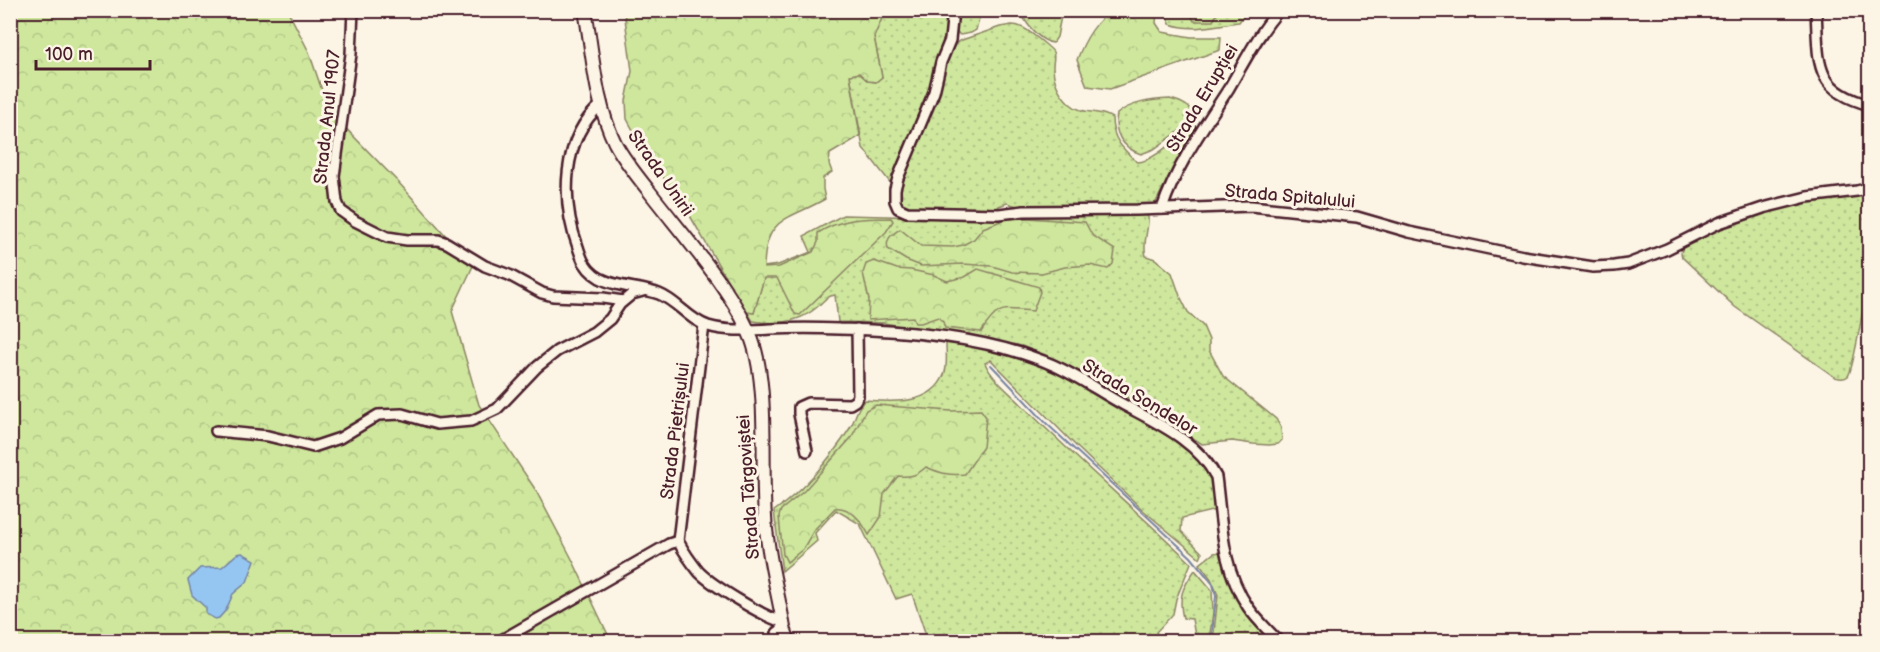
<svg xmlns="http://www.w3.org/2000/svg" width="1880" height="652" font-family="'Balsamiq Sans',sans-serif">
<defs>
<pattern id="grass-dots" width="8" height="8" patternUnits="userSpaceOnUse" patternTransform="scale(1.5)"><rect width="8" height="8" fill="#cee79d"/><path d="M2 2h.1M6 6h.1" fill="none" stroke="#b2c687" stroke-width="1.8" stroke-linecap="round"/></pattern>
<pattern id="forest-crowns" width="20" height="18" patternUnits="userSpaceOnUse" patternTransform="scale(1.5)"><rect width="20" height="18" fill="#cee79d"/><path d="M2 6a3 3 0 1 1 6 0M12 15a3 3 0 1 1 6 0" fill="none" stroke="#b2c687"/></pattern>
</defs>
<rect width="100%" height="100%" fill="#fcf5e5"/>
<filter id="ink" filterUnits="userSpaceOnUse"><feTurbulence type="fractalNoise" baseFrequency=".0167" numOctaves="2"/><feDisplacementMap in="SourceGraphic" scale="12" xChannelSelector="R" yChannelSelector="G"/><feConvolveMatrix kernelMatrix="1 2 1 2 8 2 1 2 1" color-interpolation-filters="sRGB"/></filter>
<g filter="url(#ink)">
<g fill="url(#grass-dots)" stroke="#8c8364" stroke-width="1.5">
<polygon points="885,11 950,11 947,40 941,48 935,83 911,140 899,163 892,185 863,148 850,75 859,73 868,81 876,82 882,77 874,37"/>
<polygon points="957,11 981,11 976,30 971,33 960,35 956,31"/>
<path d="M1021,11H1062L1057,37L1053,43C1041,42 1024,23 1021,11Z"/>
<path d="M1165,11H1247L1239,22C1216,25 1192,32 1170,24Z"/>
<path d="M1012,25C1014,25 1019,26 1021,27C1026,28 1052,49 1053,52C1055,56 1053,62 1053,66C1053,80 1059,93 1069,103C1083,116 1099,109 1112,118C1112,139 1122,148 1137,162C1151,163 1181,135 1193,126L1200,127L1173,168L1156,202L1150,206L1070,208L1017,206L1007,203L999,206L995,211L912,210L901,205L897,193L903,171L919,141L923,125L939,90L948,51L959,41L1000,27Z"/>
<path d="M1170,99C1182,102 1194,107 1195,120L1154,149L1141,154C1122,148 1113,132 1117,114C1131,102 1152,100 1170,99Z"/>
<path d="M1869,192C1869,217 1871,242 1869,267C1869,279 1853,371 1848,376C1844,380 1839,378 1835,377L1735,307L1682,257L1681,253L1684,244L1690,239L1731,223L1794,202Z"/>
<path d="M1024,214H1144L1148,217C1149,230 1142,243 1146,256L1155,259L1172,273L1180,296L1188,312L1203,326L1209,340V350L1223,376L1276,419L1281,428L1282,440L1278,444L1269,445L1253,444L1232,441L1202,444L1152,411L1071,367L1022,346L884,323L838,322L835,295C826,296 823,302 816,308C798,323 776,325 753,321L747,312L754,313L764,278V267L778,265L811,252L804,236L843,215L970,218Z"/>
<path d="M946,343L977,346L1008,354L1067,374L1187,448C1213,468 1212,479 1216,510L1182,518L1181,531L1202,553L1200,558L1144,511L1078,448L991,360L985,363C991,378 1010,393 1021,404C1076,459 1135,509 1191,563L1176,599L1173,614L1156,632L1161,641H928L912,594L896,599L860,524L836,510L815,533L817,541L782,571L774,511C802,492 832,457 850,428C856,418 856,408 865,400C892,402 931,406 944,375C948,366 946,353 946,343Z"/>
<polygon points="1220,552 1223,552 1227,568 1276,641 1213,641 1218,595 1211,579 1200,564 1214,553"/>
<path d="M1195,570L1212,590L1213,612L1209,641H1196L1192,619L1183,618C1178,597 1182,588 1195,570Z"/>
</g>
<g fill="url(#forest-crowns)" stroke="#8c8364" stroke-width="1.5">
<path d="M788,10L812,19L821,18L823,11H885L874,37L882,77L876,82L868,81L859,73L850,75L860,136L830,154L829,164L832,172L823,178V189L825,199C787,221 765,216 764,268L779,267L813,252L818,242V233C843,217 862,219 891,218L893,221L886,232L800,315L795,314L777,278H764L754,313L747,312L733,290L689,214L644,150L627,119L626,101L632,71L624,11Z"/>
<polygon points="11,11 288,11 309,52 329,111 399,183 473,266 452,311 479,405 535,489 572,559 611,641 11,641"/>
<path d="M1111,11H1157L1156,23L1162,32L1191,37H1221L1220,50L1110,89L1087,86L1077,60C1084,41 1095,22 1111,11Z"/>
<polygon points="1189,11 1219,11 1213,21 1194,21"/>
<path d="M1027,218L1085,222L1092,235L1115,250L1113,264L1108,269L1090,265L1065,267L1042,273L1012,272L992,266L963,264L921,266L906,260L888,249C885,238 892,235 900,229L921,246L953,247L963,245L974,239L983,228L1006,219Z"/>
<path d="M874,261L897,269L911,270L934,275L947,281L965,277L978,269L1039,287L1040,292L1033,311C1003,310 1000,303 981,332L945,328L943,322L938,317L921,323H915L913,317L868,320L869,300L863,273L866,264Z"/>
<path d="M876,405L951,411L981,410L986,417L983,447L965,474C949,476 940,473 926,467C916,476 911,477 898,476L884,494L881,517L869,535C862,522 851,506 835,508L814,530L803,549L787,562L783,554L780,528L779,516L781,510L804,491L851,438L866,410Z"/>
</g>
<polygon fill="#95c6f1" stroke="#7783a2" stroke-width="1.5" points="242,553 255,560 247,582 233,594 226,610 219,618 215,619 206,614 206,608 192,595 188,580 200,568 222,567 237,554"/>
<g fill="none" stroke-linecap="round" stroke-linejoin="round">
<polyline stroke="#7783a2" stroke-width="2" points="991,365 1047,424 1191,557 1213,584 1216,596 1211,642"/>
<g stroke="#4a1f2b" stroke-width="14">
<g id="minor">
<polyline points="353,10 351,54 334,176 337,202 341,211 355,221 387,237 407,240 438,240 447,243 485,266 509,275 542,293 553,296 603,298 623,301"/>
<polyline points="953,10 950,40 941,62 934,92 898,178 895,189 895,201 898,208 907,212 999,214 1024,211 1137,210 1251,206 1357,217 1409,232 1523,256 1593,267 1614,266 1628,264 1667,249 1719,223 1763,208 1807,197 1857,191 1870,188"/>
<path d="M1816,10C1819,61 1812,90 1870,105"/>
<path d="M602,104C561,138 561,201 578,247C580,253 582,260 585,264C600,289 636,285 659,294C677,301 689,320 708,326C729,332 749,330 771,329C794,328 816,328 839,329C907,330 991,338 1053,365C1078,376 1100,392 1124,405C1157,423 1198,441 1216,477C1222,522 1221,567 1248,607C1256,619 1269,631 1279,642"/>
<path d="M1162,209C1177,164 1204,127 1229,88C1245,61 1258,34 1279,10"/>
<path d="M704,325L678,541C684,552 691,562 699,572C713,586 764,617 783,622"/>
<polyline points="216,431 268,436 313,447 340,438 378,415 402,414 437,424 471,421 497,409 537,367 557,351 594,332 610,319 620,304 632,294 643,291"/>
<polyline points="807,451 799,414 799,407 808,403 850,404 855,401 858,396 857,329"/>
<polyline points="498,642 669,544 678,541"/>
<polyline points="779,642 777,633 784,628"/>
</g>
</g>
<g stroke="#4a1f2b" stroke-width="16">
<path id="secondary" d="M585,10C593,54 595,103 615,143C624,160 637,176 649,191C681,233 734,291 752,340C769,388 761,465 765,517C767,555 778,591 784,628L789,642"/>
</g>
<use href="#minor" stroke="#fcf5e5" stroke-width="9"/>
<use href="#secondary" stroke="#fcf5e5" stroke-width="12"/>
</g>
</g>
<g text-anchor="middle" stroke-width="6" stroke-linejoin="round" paint-order="stroke">
<g font-size="18" fill="#4a1f2b" stroke="#fcf5e5">
<text transform="translate(1202 98) rotate(-59)" y="6">Strada Erupției</text>
<text transform="translate(327 117) rotate(-84)" y="6">Strada Anul 1907</text>
<text transform="translate(661 173) rotate(55)" y="6">Strada Unirii</text>
<text transform="translate(1290 196) rotate(5)" y="6">Strada Spitalului</text>
<text transform="translate(1140 397) rotate(31)" y="6">Strada Sondelor</text>
<text transform="translate(675 431) rotate(-83)" y="6">Strada Pietrișului</text>
<text transform="translate(748 487) rotate(-94)" y="6">Strada Târgoviștei</text>
</g>
</g>
<rect width="1880" height="652" fill="none" stroke="#fcf5e5" stroke-width="36"/>
<rect x="18" y="18" width="1844" height="616" fill="none" stroke="#4a1f2b" stroke-width="2" filter="url(#ink)"/>
<path d="M36 60v9h114v-9" fill="none" stroke="#4a1f2b" stroke-width="3"/>
<text x="45" y="60" font-size="18" fill="#4a1f2b" stroke="#fcf5e5" stroke-width="4.5" paint-order="stroke">100 m</text>
</svg>
